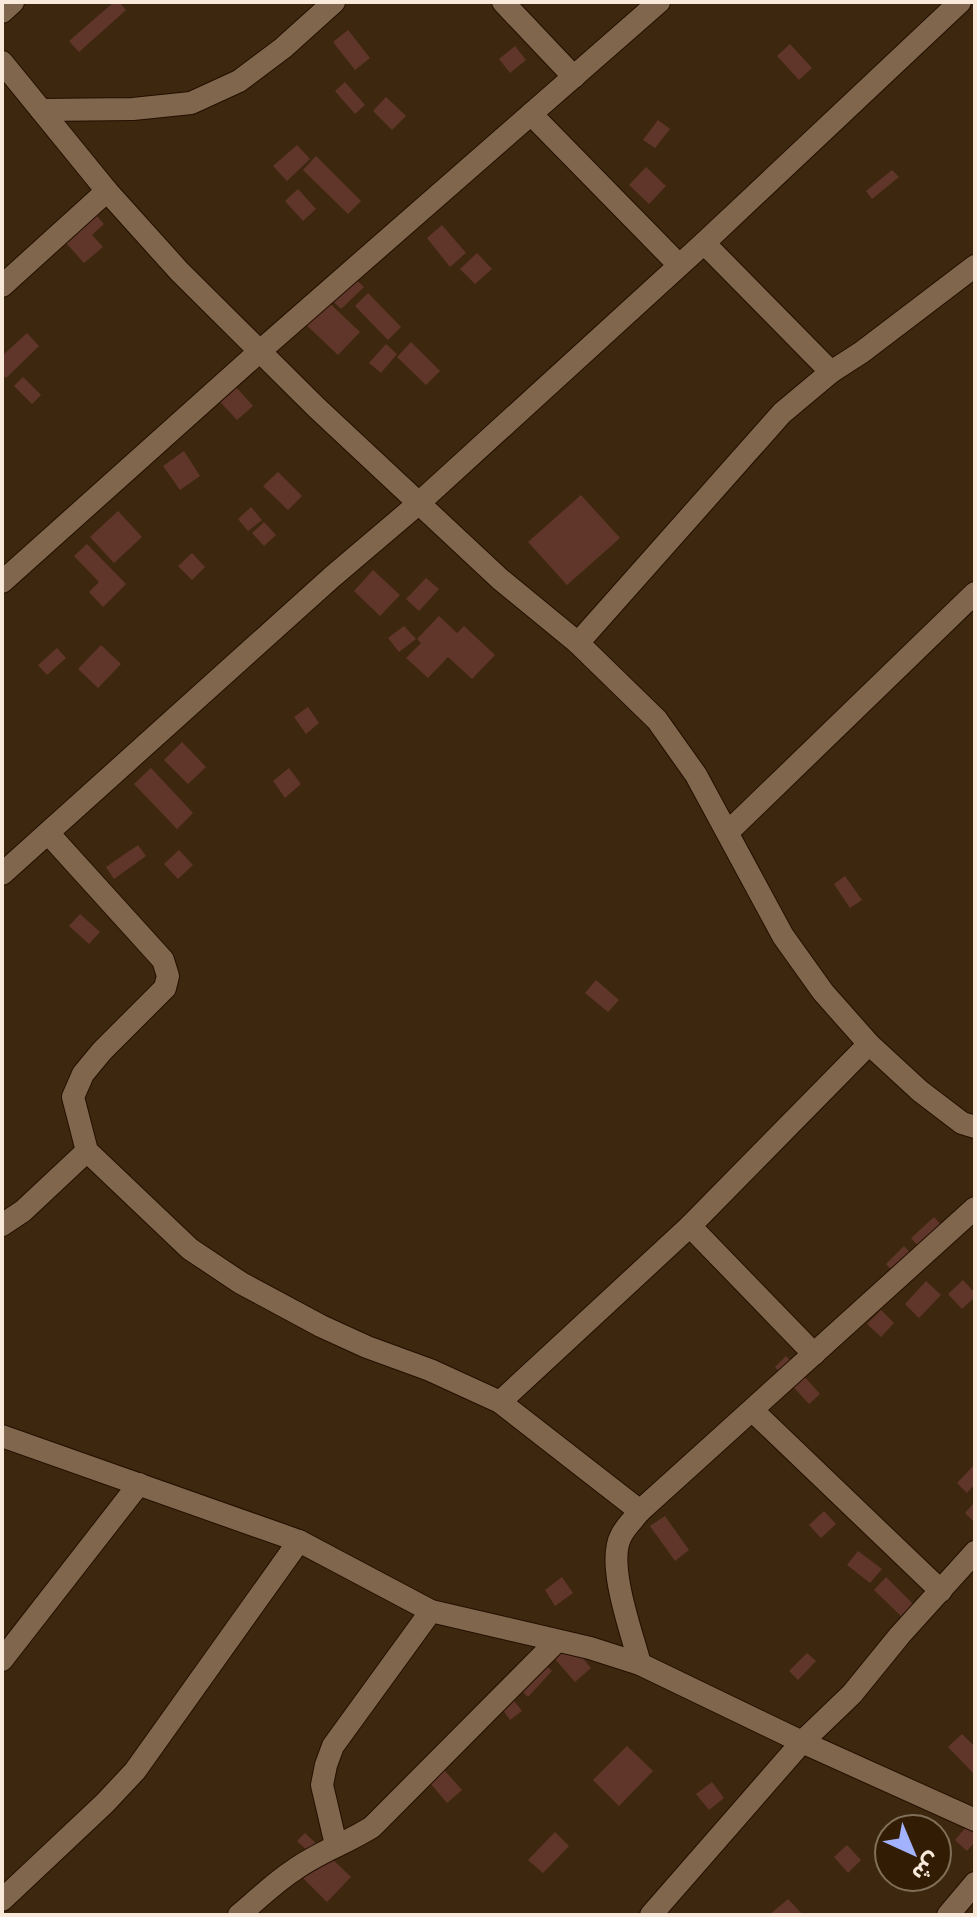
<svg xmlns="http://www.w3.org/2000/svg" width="977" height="1917" font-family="'Libre Baskerville','Noto Sans Arabic',serif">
<rect width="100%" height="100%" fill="#3d270e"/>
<g fill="#60362b">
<polygon points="114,2 119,2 126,10 79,52 69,41"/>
<polygon points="348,30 370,58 355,70 333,42"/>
<polygon points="790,44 812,68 799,80 777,56"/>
<polygon points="515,46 526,60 510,73 499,59"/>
<polygon points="345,82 365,105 355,114 335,91"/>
<polygon points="386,97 406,116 392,130 373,111"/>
<polygon points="658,120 670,129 655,148 643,140"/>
<polygon points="297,145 310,159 287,181 273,166"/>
<polygon points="316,156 361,201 348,214 303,170"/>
<polygon points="646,167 666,186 649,204 629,185"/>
<polygon points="892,170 899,177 872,199 866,191"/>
<polygon points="298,189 316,209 303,221 285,201"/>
<polygon points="90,208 104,224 92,235 103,247 84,263 59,235"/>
<polygon points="442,225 466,253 450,267 427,238"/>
<polygon points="477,253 492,269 475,284 460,269"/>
<polygon points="350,274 364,287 341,309 328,296"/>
<polygon points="368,293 401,327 388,340 355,306"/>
<polygon points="323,297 360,332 338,355 301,320"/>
<polygon points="27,333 39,346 6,378 2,374 2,356"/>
<polygon points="411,342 440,371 426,385 397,357"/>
<polygon points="386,344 397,354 381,373 369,363"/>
<polygon points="23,377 41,395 32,404 14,386"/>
<polygon points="228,378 253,406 237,420 212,393"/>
<polygon points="184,451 200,476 180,490 163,466"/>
<polygon points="278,472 302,496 288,510 263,486"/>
<polygon points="581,495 620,538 567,585 528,542"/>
<polygon points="251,507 262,520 248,531 238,519"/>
<polygon points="118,511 142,537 114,563 90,537"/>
<polygon points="264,522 276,535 264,546 252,533"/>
<polygon points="87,544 126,584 103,607 89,592 99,582 74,556"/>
<polygon points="192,553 205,567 192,580 178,566"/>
<polygon points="373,570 400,595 380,616 354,591"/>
<polygon points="426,578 439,589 419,611 406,599"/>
<polygon points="439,616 457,633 464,626 495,655 472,679 448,657 428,678 406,658 421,643 417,639"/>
<polygon points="404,626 416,639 399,652 388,638"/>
<polygon points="101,645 121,664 98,688 78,669"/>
<polygon points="57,648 66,658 47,675 38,665"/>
<polygon points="308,707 319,723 306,734 294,717"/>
<polygon points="182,742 206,767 188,784 164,760"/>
<polygon points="151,768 193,813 177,829 134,784"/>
<polygon points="289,768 301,784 285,798 273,781"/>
<polygon points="138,845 146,856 114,879 106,867"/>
<polygon points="179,850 193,865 178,879 164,864"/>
<polygon points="845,876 862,900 850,908 834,884"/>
<polygon points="80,914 100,932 89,944 69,926"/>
<polygon points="596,980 619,1000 608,1012 585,993"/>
<polygon points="934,1217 943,1227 920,1248 911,1238"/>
<polygon points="904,1246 914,1257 896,1275 886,1264"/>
<polygon points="963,1280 975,1293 975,1297 962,1309 948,1294"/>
<polygon points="926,1281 941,1295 919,1318 905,1304"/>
<polygon points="881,1310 894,1323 881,1337 867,1324"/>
<polygon points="786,1356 820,1394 809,1404 775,1367"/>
<polygon points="975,1464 975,1484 967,1493 957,1483"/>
<polygon points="975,1502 975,1523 965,1513"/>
<polygon points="824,1511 836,1524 821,1538 809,1525"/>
<polygon points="665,1516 689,1550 675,1561 650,1526"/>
<polygon points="858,1551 882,1569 870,1583 847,1565"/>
<polygon points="562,1577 573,1593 555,1606 545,1590"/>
<polygon points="886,1577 914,1605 902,1617 874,1590"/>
<polygon points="564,1636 591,1668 575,1682 548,1651"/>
<polygon points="530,1651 552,1671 528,1697 506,1676"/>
<polygon points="807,1653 816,1661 798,1680 789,1671"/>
<polygon points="505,1689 522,1711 510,1720 494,1698"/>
<polygon points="962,1734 975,1747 975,1775 948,1747"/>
<polygon points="627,1746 653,1771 619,1806 593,1780"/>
<polygon points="438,1763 462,1790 447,1803 424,1776"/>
<polygon points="712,1782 724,1798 709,1810 696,1794"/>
<polygon points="966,1827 975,1834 975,1842 967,1851 955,1840"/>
<polygon points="555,1832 569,1846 543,1873 528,1860"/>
<polygon points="305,1833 351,1877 327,1902 300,1875 316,1859 297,1841"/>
<polygon points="847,1845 861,1860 848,1873 834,1857"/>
<polygon points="788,1899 803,1915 769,1915"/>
</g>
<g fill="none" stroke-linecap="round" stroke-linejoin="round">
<g stroke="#230f00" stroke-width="24">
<g id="minor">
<polyline points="503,2 574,77"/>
<polyline points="2,12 13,2"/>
<polyline points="2,62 107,191 179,271 317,408 500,579 578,643 657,720 696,775 783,936 823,992 869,1044 920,1091 962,1123 975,1127"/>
<polyline points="41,110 133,109 191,103 239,81 283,48 334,2"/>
<polyline points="531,114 679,265"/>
<polyline points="704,243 831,372"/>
<polyline points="2,286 107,191"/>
<polyline points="2,582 260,351 659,2"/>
<polyline points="578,643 782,413 831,372 862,352 975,266"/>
<polyline points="728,832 975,593"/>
<polyline points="48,833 163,960 168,976 165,988 102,1051 83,1074 73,1097 87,1151 190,1249 241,1283 321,1326 367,1347 430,1370 500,1402 640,1511 975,1208"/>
<polyline points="2,874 332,577 419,503 704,243 960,2"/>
<polyline points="2,1225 23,1211 87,1151"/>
<polyline points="690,1226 814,1354"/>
<polyline points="500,1402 690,1226 869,1044"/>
<polyline points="752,1410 941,1591"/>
<polyline points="2,1436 299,1541 431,1611 590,1648 640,1664 802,1742 975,1820"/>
<path d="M640,1511C634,1519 625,1527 621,1536C606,1564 632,1633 640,1664"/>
<polyline points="2,1660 139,1484"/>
<polyline points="336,1845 322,1785 326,1765 333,1746 431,1611"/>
<polyline points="2,1900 105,1803 135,1771 299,1541"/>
<path d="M239,1915C257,1900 274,1883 294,1870C319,1852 347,1843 372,1827L557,1641"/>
<polyline points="651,1915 802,1742 852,1694 900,1635 975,1552"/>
<polyline points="948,1915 975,1883"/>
</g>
</g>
<use href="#minor" stroke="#7f664c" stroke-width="22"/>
</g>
<rect width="977" height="1917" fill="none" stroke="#f8e9db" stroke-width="8"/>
<g transform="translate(913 1853) rotate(136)"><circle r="38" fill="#321d04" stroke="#816f5a" stroke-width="2"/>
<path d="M0-6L14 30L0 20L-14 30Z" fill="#a2b2fd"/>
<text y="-12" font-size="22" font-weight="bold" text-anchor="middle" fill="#f8e9db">ش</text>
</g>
</svg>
